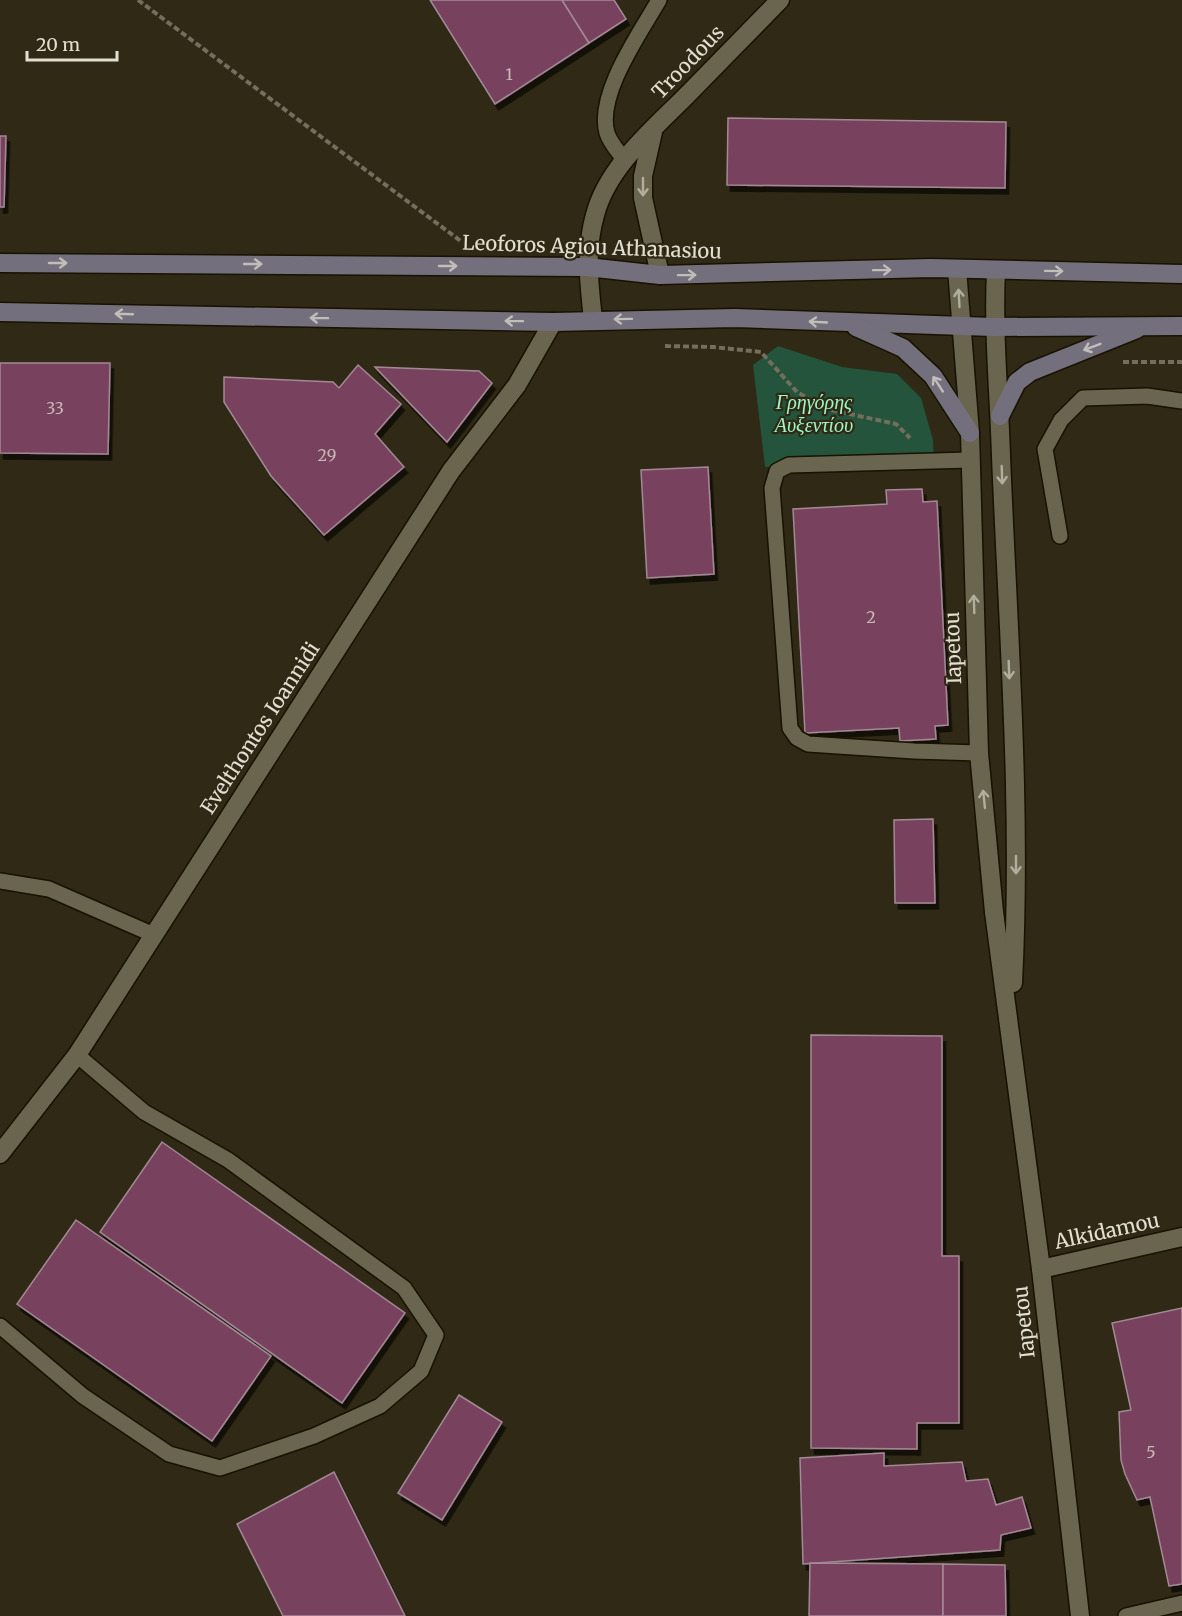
<svg xmlns="http://www.w3.org/2000/svg" width="1182" height="1616" font-family="Merriweather,serif">
<defs>
<filter id="shadow"><feDropShadow dx="3.5" dy="6" stdDeviation="0" flood-color="#0009"/></filter>
</defs>
<rect width="100%" height="100%" fill="#2f2915"/>
<polygon fill="#25543c" points="778,346 842,367 897,374 921,398 933,440 934,467 765,467 753,365"/>
<g fill="#78425e" stroke="#a28995" stroke-width="1.5" filter="url(#shadow)">
<polygon points="430,0 562,0 589,43 495,104"/>
<polygon points="562,0 614,0 626,19 589,43"/>
<polygon points="728,118 1006,122 1005,188 727,185"/>
<polygon points="0,136 6,136 4,207 0,207"/>
<polygon points="0,363 110,363 108,454 0,453"/>
<polygon points="358,365 401,404 375,434 404,467 324,535 271,476 224,402 224,377 333,382 339,388"/>
<polygon points="375,367 479,371 492,383 447,442"/>
<polygon points="708,467 714,574 647,578 641,470"/>
<polygon points="922,489 923,502 937,501 948,725 935,726 936,739 900,741 899,728 805,733 793,509 887,504 886,490"/>
<polygon points="933,819 935,903 895,903 894,820"/>
<polygon points="811,1035 942,1036 942,1256 959,1256 959,1423 917,1423 917,1449 811,1448"/>
<polygon points="162,1142 405,1313 342,1403 100,1232"/>
<polygon points="76,1220 271,1356 212,1441 17,1304"/>
<polygon points="1182,1308 1182,1584 1169,1586 1150,1497 1137,1500 1125,1474 1121,1460 1119,1412 1131,1410 1112,1323"/>
<polygon points="459,1395 502,1422 442,1520 398,1493"/>
<polygon points="884,1453 884,1466 962,1462 966,1481 988,1479 996,1505 1022,1497 1031,1528 1001,1535 1000,1550 803,1564 800,1458"/>
<polygon points="334,1472 405,1616 283,1616 237,1524"/>
<polygon points="810,1563 943,1564 943,1616 809,1616"/>
<polygon points="943,1564 1005,1565 1006,1616 943,1616"/>
</g>
<g fill="none" stroke-linecap="round" stroke-linejoin="round">
<g stroke="#171201" stroke-width="18">
<g id="lane">
<path d="M625,161C619,152 610,143 607,133C596,95 640,33 659,0"/>
<polyline points="970,460 789,465 777,471 772,488 790,728 797,738 808,744 914,751 979,753"/>
<polyline points="1060,536 1045,449 1061,420 1083,398 1147,396 1182,401"/>
<polyline points="0,881 49,889 154,935"/>
<polyline points="0,1326 83,1396 169,1454 220,1468 314,1436 380,1406 421,1371 436,1335 404,1288 228,1160 144,1112 77,1055"/>
<polyline points="1126,1616 1182,1603"/>
</g>
</g>
<g stroke="#171201" stroke-width="21">
<g id="street">
<polyline points="653,132 643,176 643,198 660,275"/>
<polyline points="957,269 970,433 979,753 994,912 1041,1269 1080,1616"/>
<path d="M996,270C993,332 999,393 1001,456C1008,631 1022,807 1013,983"/>
<path d="M593,319C589,284 585,250 595,215C608,165 656,127 690,92C720,61 750,31 780,0"/>
<polyline points="0,1154 77,1055 451,471 517,385 553,322"/>
<polyline points="1041,1269 1182,1237"/>
</g>
</g>
<g stroke="#171201" stroke-width="21">
<g id="secondary">
<polyline points="0,263 587,267 660,275 931,268 1182,274"/>
<polyline points="0,312 553,322 735,318 993,327 1182,326"/>
<polyline points="856,327 903,348 933,376 970,433"/>
<polyline points="1000,416 1017,382 1030,372 1137,329"/>
</g>
</g>
<g stroke="#736e5d" stroke-width="4" stroke-dasharray="6 3" stroke-linecap="butt">
<polyline points="138,0 462,242"/>
<polyline points="665,346 713,347 761,352 797,392 827,409 896,424 910,438"/>
<polyline points="1123,362 1182,362"/>
</g>
<use href="#lane" stroke="#6a654e" stroke-width="15"/>
<use href="#street" stroke="#6a654e" stroke-width="18"/>
<use href="#secondary" stroke="#736f7c" stroke-width="18"/>
</g>
<defs><path id="oneway-shaft" d="M-6 0H5M1.5-3L5.5 0L1.5 3" fill="none" stroke-width="1.6" stroke-linecap="round" stroke-linejoin="round" transform="scale(1.5)"/></defs>
<g stroke="#b2ae9d">
<use href="#oneway-shaft" transform="translate(643 187) rotate(90)"/>
<use href="#oneway-shaft" transform="translate(959 298) rotate(-93)"/>
<use href="#oneway-shaft" transform="translate(1002 475) rotate(88)"/>
<use href="#oneway-shaft" transform="translate(974 604) rotate(-92)"/>
<use href="#oneway-shaft" transform="translate(1009 670) rotate(88)"/>
<use href="#oneway-shaft" transform="translate(984 799) rotate(-96)"/>
<use href="#oneway-shaft" transform="translate(1016 865) rotate(90)"/>
</g>
<g stroke="#c1bdb8">
<use href="#oneway-shaft" transform="translate(58 263)"/>
<use href="#oneway-shaft" transform="translate(253 264)"/>
<use href="#oneway-shaft" transform="translate(448 266)"/>
<use href="#oneway-shaft" transform="translate(882 270) rotate(-1)"/>
<use href="#oneway-shaft" transform="translate(1054 271) rotate(1)"/>
<use href="#oneway-shaft" transform="translate(687 275) rotate(-1)"/>
<use href="#oneway-shaft" transform="translate(124 314) rotate(-178)"/>
<use href="#oneway-shaft" transform="translate(319 318) rotate(-179)"/>
<use href="#oneway-shaft" transform="translate(623 319) rotate(179)"/>
<use href="#oneway-shaft" transform="translate(514 321) rotate(-179)"/>
<use href="#oneway-shaft" transform="translate(818 322) rotate(-177)"/>
<use href="#oneway-shaft" transform="translate(1092 347) rotate(159)"/>
<use href="#oneway-shaft" transform="translate(938 384) rotate(-123)"/>
</g>
<g text-anchor="middle" stroke-width="4.5" stroke-linejoin="round" paint-order="stroke">
<g font-size="16" fill="#c8b8b5">
<text x="509" y="80">1</text>
<text x="55" y="414">33</text>
<text x="327" y="461">29</text>
<text x="871" y="623">2</text>
<text x="1151" y="1458">5</text>
</g>
<g font-size="20" fill="#e2dfd2" stroke="#2f2915">
<text transform="translate(688 62) rotate(-46)" y="7">Troodous</text>
<text transform="translate(592 247) rotate(2)" y="7">Leoforos Agiou Athanasiou</text>
<text transform="translate(953 648) rotate(-92)" y="7">Iapetou</text>
<text transform="translate(260 728) rotate(-57)" y="7">Evelthontos Ioannidi</text>
<text transform="translate(1107 1231) rotate(-12)" y="7">Alkidamou</text>
<text transform="translate(1024 1322) rotate(-96)" y="7">Iapetou</text>
</g>
<g font-size="20" font-style="italic" fill="#9cf7c5" stroke="#2f2915">
<text x="814" y="409">Γρηγόρης<tspan x="814" dy="23">Αυξεντίου</tspan></text>
</g>
</g>
<path d="M27 51v9h90v-9" fill="none" stroke="#e2dfd2" stroke-width="3"/>
<text x="36" y="51" font-size="18" fill="#e2dfd2" stroke="#2f2915" stroke-width="4.5" paint-order="stroke">20 m</text>
</svg>
